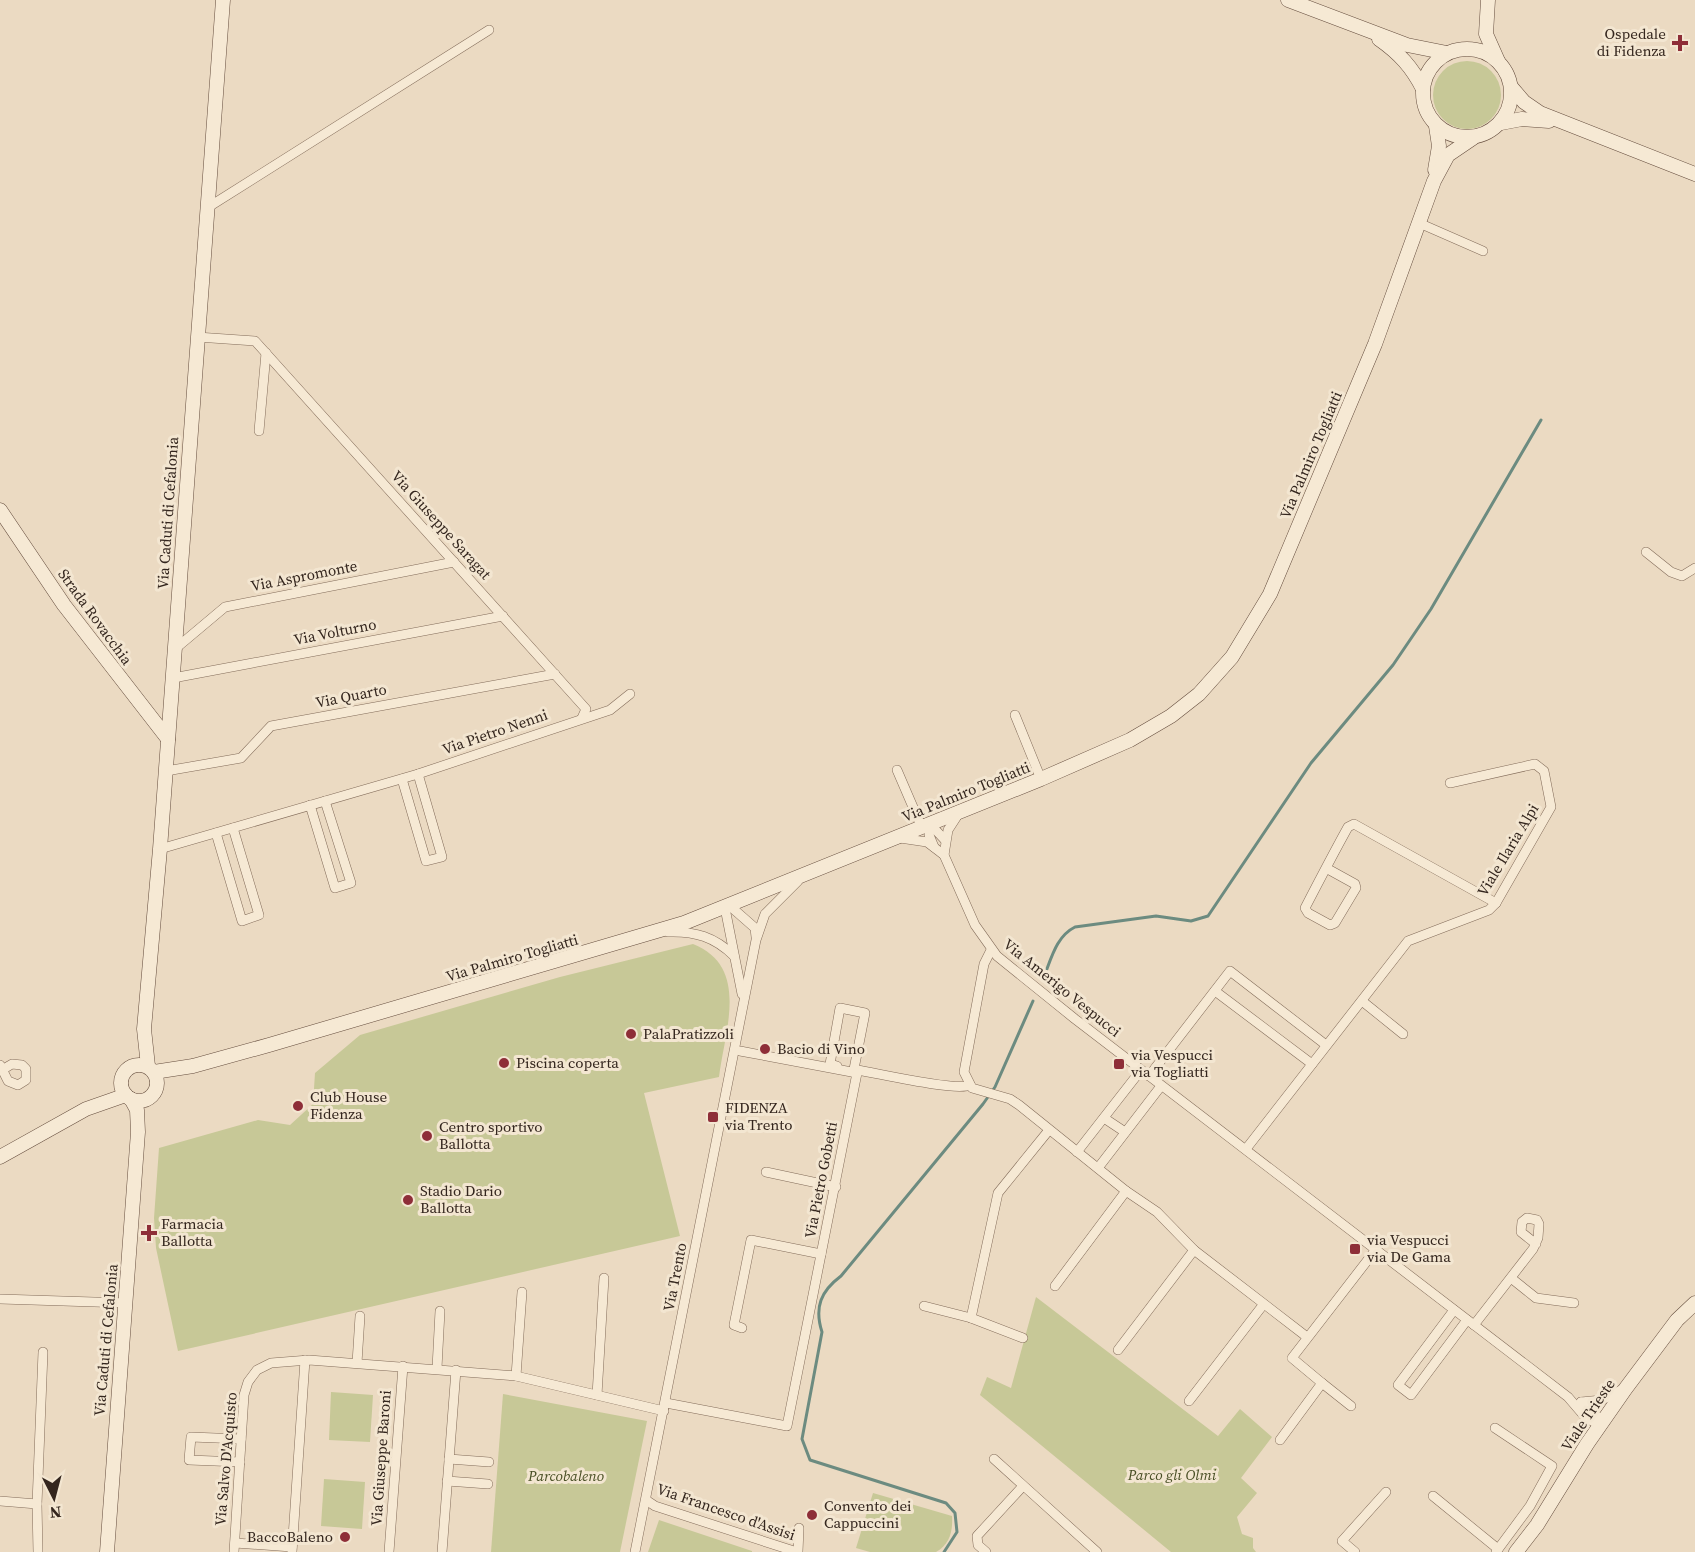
<svg xmlns="http://www.w3.org/2000/svg" width="1695" height="1552" font-family="'Source Serif 4',serif">
<rect width="100%" height="100%" fill="#ebdac2"/>
<g fill="#c7c897">
<circle cx="1467" cy="95" r="34"/>
<path d="M693,944C750,967 725,1029 719,1077L644,1093L680,1236L178,1351L156,1248L154,1218L159,1148L258,1120L290,1125L313,1104L315,1073L360,1035L560,977Z"/>
<polygon points="1036,1297 1218,1436 1240,1409 1272,1437 1241,1478 1257,1493 1237,1517 1242,1534 1253,1538 1253,1548 1256,1552 1171,1552 980,1395 987,1377 1011,1388"/>
<polygon points="331,1392 373,1395 370,1442 329,1440"/>
<polygon points="503,1394 647,1421 620,1552 491,1552"/>
<polygon points="324,1479 365,1482 362,1529 321,1526"/>
<path d="M873,1493L952,1516C953,1531 950,1544 936,1552H870L856,1548Z"/>
<polygon points="659,1520 752,1551 752,1552 648,1552"/>
</g>
<g fill="none" stroke-linecap="round" stroke-linejoin="round">
<g stroke="#6c8b80" stroke-width="3">
<path d="M1045,974C1052,956 1057,936 1075,927L1156,916L1191,921L1208,916L1311,763L1393,665L1431,609L1541,420"/>
<path d="M944,1552L957,1532L955,1513L946,1503L810,1460L802,1439L822,1332C814,1307 821,1291 841,1276L983,1104L995,1087L1033,1001"/>
</g>
<g stroke="#836c5a" stroke-width="10">
<g id="street">
<polyline points="207,208 489,30"/>
<polyline points="1419,223 1483,251"/>
<polyline points="197,337 255,341 586,709 582,718"/>
<polyline points="259,431 266,353"/>
<polyline points="1646,552 1671,572 1682,576 1695,568"/>
<polyline points="175,649 225,607 454,562"/>
<polyline points="173,678 503,616"/>
<polyline points="1015,715 1041,779"/>
<polyline points="897,770 922,828"/>
<polyline points="166,771 241,758 271,726 555,674"/>
<polyline points="402,779 426,861 442,857 418,774"/>
<polyline points="310,805 335,888 351,883 325,801"/>
<polyline points="959,813 948,830 944,855 975,925 997,956 1075,1019 1568,1397 1586,1418 1600,1425"/>
<polyline points="216,833 242,921 259,915 233,828"/>
<polyline points="900,838 927,842 944,855"/>
<polyline points="934,847 929,835 931,825 945,840"/>
<polyline points="160,849 418,774 610,710 630,694"/>
<path d="M1326,868L1355,884L1356,888L1335,923L1330,925L1308,913L1305,908C1319,881 1333,854 1348,827L1354,824L1496,903"/>
<polyline points="730,906 755,928 756,937"/>
<polyline points="725,908 742,994"/>
<path d="M668,932C695,931 715,937 734,956"/>
<polyline points="991,950 984,964 964,1072 972,1088 1010,1099 1019,1105 1126,1191 1157,1212 1194,1250 1307,1337"/>
<polyline points="1215,991 1312,1064"/>
<polyline points="1362,1001 1403,1034"/>
<path d="M740,1051L857,1073V1070C877,1073 957,1092 970,1085"/>
<polyline points="0,1065 8,1081 18,1085 26,1080 26,1069 22,1065 12,1064 2,1070"/>
<polyline points="837,1066 830,1064 840,1008 865,1013 854,1069"/>
<polyline points="1149,1076 1230,971 1326,1045"/>
<polyline points="1104,1118 1125,1132"/>
<polyline points="1246,1149 1408,941 1489,910 1496,903 1551,807 1544,771 1535,764 1450,783"/>
<polyline points="1077,1152 1141,1070"/>
<polyline points="1098,1168 1161,1086"/>
<polyline points="766,1172 836,1187"/>
<polyline points="1511,1278 1536,1298 1574,1303"/>
<polyline points="1055,1286 1126,1191"/>
<polyline points="0,1299 126,1303"/>
<polyline points="924,1306 971,1318 1023,1338"/>
<polyline points="1454,1310 1398,1385 1411,1395 1467,1320"/>
<polyline points="971,1318 998,1193 1049,1130"/>
<polyline points="1474,1325 1533,1249 1538,1238 1539,1224 1537,1220 1527,1218 1522,1222 1521,1232 1536,1244"/>
<polyline points="742,1328 734,1325 751,1240 821,1254"/>
<polyline points="1118,1350 1194,1250"/>
<polyline points="357,1363 360,1316"/>
<polyline points="437,1368 440,1311"/>
<polyline points="516,1376 522,1292"/>
<polyline points="1322,1383 1351,1406"/>
<polyline points="597,1395 604,1278"/>
<polyline points="1189,1401 1263,1305"/>
<polyline points="1581,1402 1602,1400 1621,1390"/>
<polyline points="1581,1402 1595,1413 1600,1425"/>
<polyline points="666,1403 787,1426 857,1073"/>
<polyline points="1495,1428 1552,1466 1530,1506 1496,1552"/>
<polyline points="1280,1440 1322,1383 1292,1358 1377,1248"/>
<polyline points="449,1459 489,1462"/>
<polyline points="994,1459 1097,1552"/>
<polyline points="240,1462 189,1460 191,1437 241,1439"/>
<polyline points="447,1481 488,1484"/>
<polyline points="1433,1496 1498,1549"/>
<polyline points="646,1500 655,1506 797,1552"/>
<polyline points="0,1501 37,1504"/>
<polyline points="235,1543 292,1547"/>
<polyline points="38,1552 37,1504 43,1352"/>
<polyline points="234,1552 244,1395 248,1382 257,1370 271,1363 309,1360 516,1376 664,1411"/>
<polyline points="292,1552 305,1360"/>
<polyline points="389,1552 403,1366"/>
<polyline points="442,1552 456,1370"/>
<polyline points="635,1552 756,940 765,914 798,881"/>
<polyline points="798,1552 799,1528"/>
<polyline points="986,1552 978,1545 977,1536 1023,1486"/>
<polyline points="1355,1552 1342,1541 1386,1492"/>
</g>
</g>
<g stroke="#654d3e" stroke-width="15">
<g id="secondary">
<polyline points="1288,0 1407,45 1447,53"/>
<polyline points="1488,0 1486,34 1498,61"/>
<path d="M1379,39C1399,53 1412,67 1423,89"/>
<circle cx="1467" cy="93" r="44"/>
<polyline points="1512,88 1524,102 1540,113 1695,174"/>
<polyline points="1501,123 1522,119 1549,121"/>
<polyline points="1435,170 1439,146 1436,126"/>
<polyline points="0,510 64,605 168,739"/>
<circle cx="139" cy="1083" r="18"/>
<polyline points="148,1066 144,1029 160,849 223,0"/>
<polyline points="154,1072 193,1066 269,1045 684,923 1041,779 1130,740 1171,716 1199,694 1232,657 1270,594 1375,344 1434,181 1448,155 1473,138"/>
<polyline points="0,1157 86,1109 126,1095"/>
<polyline points="107,1552 138,1132 137,1110 131,1099"/>
<polyline points="1516,1552 1537,1525 1587,1444 1626,1388 1677,1320 1695,1303"/>
</g>
</g>
<use href="#street" stroke="#f6e9d4" stroke-width="9"/>
<use href="#secondary" stroke="#f6e9d4" stroke-width="14"/>
</g>
<g fill="#8e2e38" stroke="#f3e6d1" stroke-width="2">
<path d="M1677 34h6v6h6v6h-6v6h-6v-6h-6v-6h6z"/>
<circle cx="631" cy="1034" r="6"/>
<circle cx="765" cy="1049" r="6"/>
<circle cx="504" cy="1063" r="6"/>
<rect x="1113" y="1058" width="12" height="12" rx="3"/>
<circle cx="298" cy="1106" r="6"/>
<rect x="707" y="1111" width="12" height="12" rx="3"/>
<circle cx="427" cy="1136" r="6"/>
<circle cx="408" cy="1200" r="6"/>
<path d="M146 1224h6v6h6v6h-6v6h-6v-6h-6v-6h6z"/>
<rect x="1349" y="1243" width="12" height="12" rx="3"/>
<circle cx="812" cy="1515" r="6"/>
<circle cx="345" cy="1537" r="6"/>
</g>
<g text-anchor="middle" stroke-width="6" stroke-linejoin="round" paint-order="stroke">
<g font-size="15" fill="#34261e" stroke="#f3e6d1" text-anchor="start">
<text x="1666" y="39" text-anchor="end">Ospedale<tspan x="1666" dy="17">di Fidenza</tspan></text>
<text x="643" y="1039">PalaPratizzoli</text>
<text x="777" y="1054">Bacio di Vino</text>
<text x="1131" y="1060">via Vespucci<tspan x="1131" dy="17">via Togliatti</tspan></text>
<text x="516" y="1068">Piscina coperta</text>
<text x="310" y="1102">Club House<tspan x="310" dy="17">Fidenza</tspan></text>
<text x="725" y="1113">FIDENZA<tspan x="725" dy="17">via Trento</tspan></text>
<text x="439" y="1132">Centro sportivo<tspan x="439" dy="17">Ballotta</tspan></text>
<text x="420" y="1196">Stadio Dario<tspan x="420" dy="17">Ballotta</tspan></text>
<text x="161" y="1229">Farmacia<tspan x="161" dy="17">Ballotta</tspan></text>
<text x="1367" y="1245">via Vespucci<tspan x="1367" dy="17">via De Gama</tspan></text>
<text x="824" y="1511">Convento dei<tspan x="824" dy="17">Cappuccini</tspan></text>
<text x="333" y="1542" text-anchor="end">BaccoBaleno</text>
</g>
<g font-size="15" fill="#34261e" stroke="#f3e6d1">
<text transform="translate(1311 455) rotate(-67)" y="5">Via Palmiro Togliatti</text>
<text transform="translate(168 513) rotate(-86)" y="5">Via Caduti di Cefalonia</text>
<text transform="translate(441 525) rotate(48)" y="5">Via Giuseppe Saragat</text>
<text transform="translate(304 576) rotate(-11)" y="5">Via Aspromonte</text>
<text transform="translate(95 617) rotate(54)" y="5">Strada Rovacchia</text>
<text transform="translate(335 632) rotate(-11)" y="5">Via Volturno</text>
<text transform="translate(351 696) rotate(-11)" y="5">Via Quarto</text>
<text transform="translate(495 732) rotate(-19)" y="5">Via Pietro Nenni</text>
<text transform="translate(966 792) rotate(-22)" y="5">Via Palmiro Togliatti</text>
<text transform="translate(1508 850) rotate(-59)" y="5">Viale Ilaria Alpi</text>
<text transform="translate(512 958) rotate(-16)" y="5">Via Palmiro Togliatti</text>
<text transform="translate(1062 988) rotate(39)" y="5">Via Amerigo Vespucci</text>
<text transform="translate(821 1180) rotate(-79)" y="5">Via Pietro Gobetti</text>
<text transform="translate(675 1277) rotate(-79)" y="5">Via Trento</text>
<text transform="translate(106 1340) rotate(-85)" y="5">Via Caduti di Cefalonia</text>
<text transform="translate(1588 1415) rotate(-56)" y="5">Viale Trieste</text>
<text transform="translate(381 1458) rotate(-86)" y="5">Via Giuseppe Baroni</text>
<text transform="translate(226 1459) rotate(-85)" y="5">Via Salvo D'Acquisto</text>
<text transform="translate(726 1512) rotate(19)" y="5">Via Francesco d'Assisi</text>
</g>
<g font-size="15" font-style="italic" fill="#494f25" stroke="#f3e6d1">
<text x="1172" y="1480">Parco gli Olmi</text>
<text x="566" y="1481">Parcobaleno</text>
</g>
</g>
<g transform="translate(54 1498) rotate(174)" stroke="#f3e6d1" stroke-width="4.5" paint-order="stroke">
<path d="M0-4.5L10 22L0 15L-10 22Z" fill="#34261e"/>
<text y="-9" font-size="16" font-weight="bold" text-anchor="middle" fill="#34261e">N</text>
</g>
</svg>
